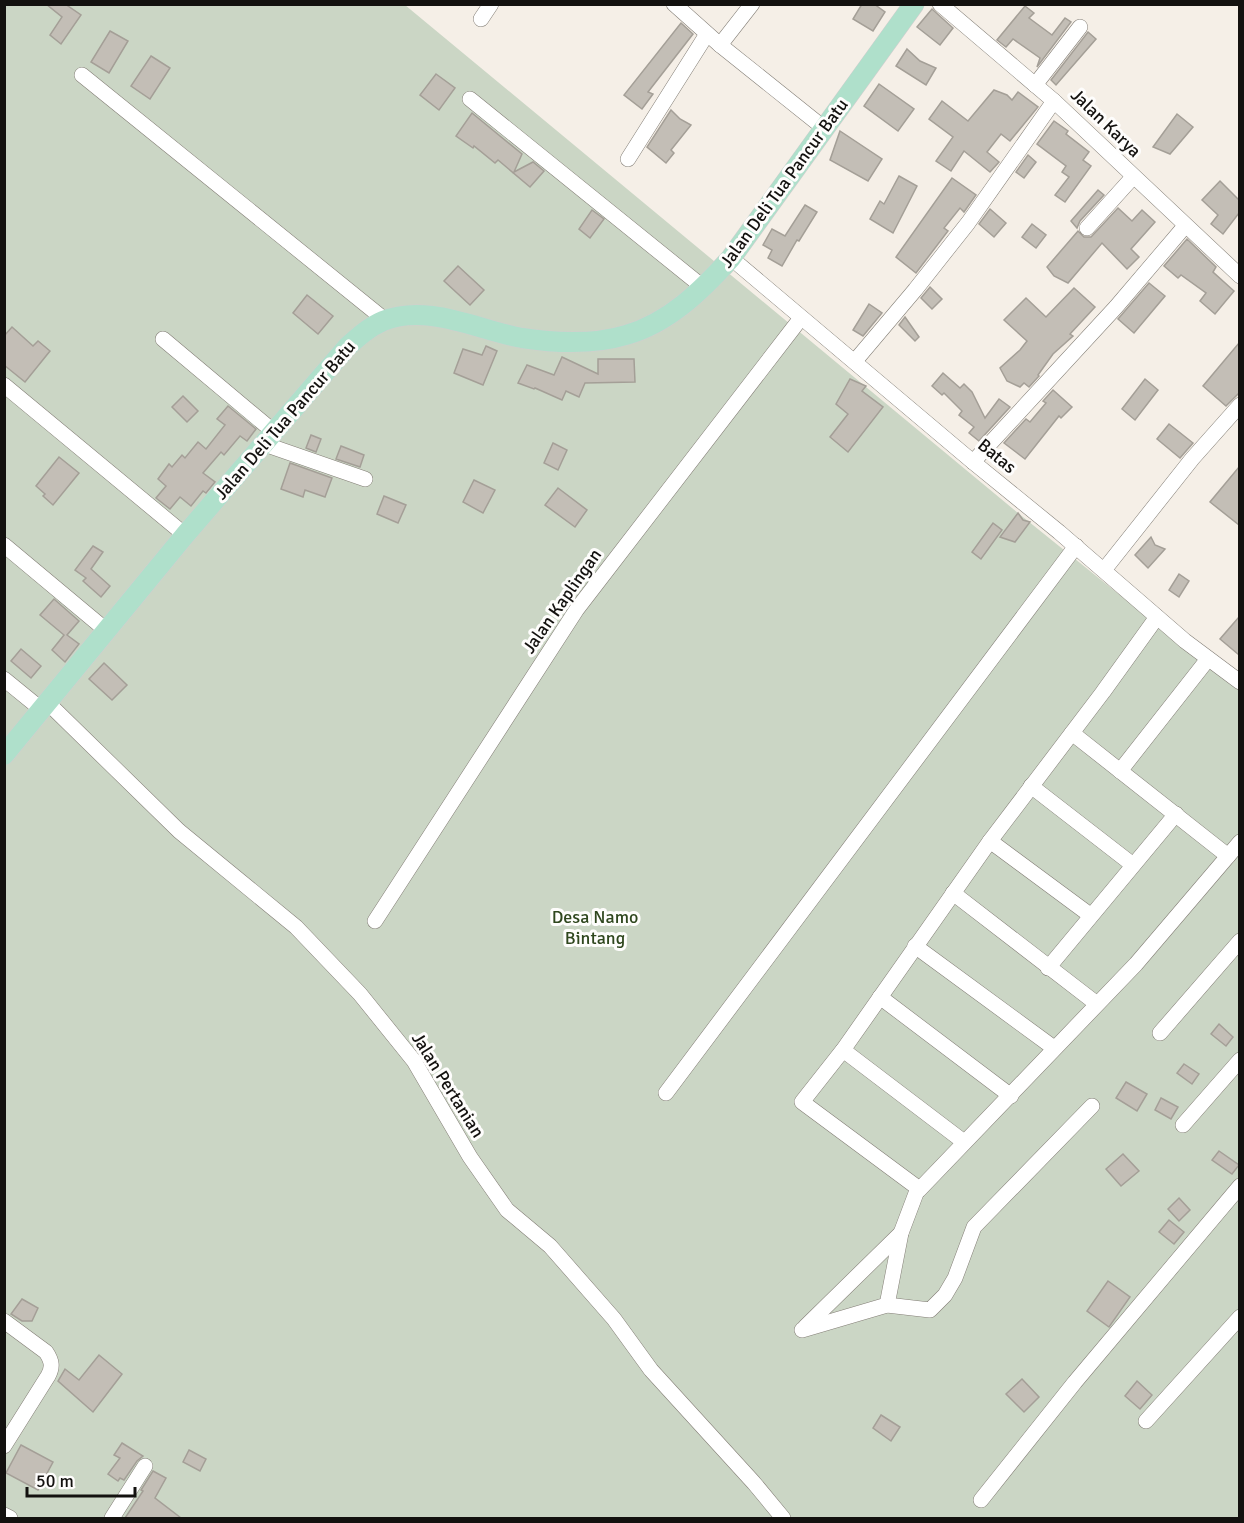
<svg xmlns="http://www.w3.org/2000/svg" width="1244" height="1523" font-family="Signika,sans-serif">
<rect width="100%" height="100%" fill="#f5efe7"/>
<polygon fill="#cbd6c5" points="5,5 405,5 1018,513 1239,691 1239,1518 5,1518"/>
<g fill="#c3beb6" stroke="#a49f97" stroke-width="1.5">
<polygon points="46,4 65,4 81,15 61,44 50,35 62,17"/>
<polygon points="862,4 874,4 885,12 873,31 853,19"/>
<polygon points="1025,6 1034,13 1029,18 1052,35 1065,18 1071,22 1037,67 1040,58 1013,39 1006,47 997,40"/>
<polygon points="932,9 953,28 940,45 917,27"/>
<polygon points="681,23 693,34 648,92 653,94 642,109 624,95"/>
<polygon points="110,31 128,41 109,73 91,62"/>
<polygon points="1088,32 1096,39 1056,85 1051,80"/>
<polygon points="907,49 920,61 936,68 926,85 896,66"/>
<polygon points="151,56 170,68 150,99 131,86"/>
<polygon points="436,74 455,88 439,110 420,95"/>
<polygon points="879,84 914,109 898,131 864,106"/>
<polygon points="994,90 1007,95 1012,100 1018,92 1038,107 1010,141 1001,134 987,152 999,162 990,172 964,151 951,171 936,161 953,137 929,119 942,101 968,121"/>
<polygon points="671,110 680,119 691,125 671,150 674,153 666,163 647,147"/>
<polygon points="472,113 522,154 514,172 533,162 544,171 530,187 498,160 495,163 474,146 473,148 456,136"/>
<polygon points="1177,114 1193,127 1170,154 1153,147"/>
<polygon points="1054,121 1068,131 1066,134 1089,152 1083,160 1091,166 1065,202 1055,195 1069,177 1062,172 1066,166 1037,144"/>
<polygon points="840,131 882,159 868,181 830,160"/>
<polygon points="1028,155 1036,162 1024,178 1016,172"/>
<polygon points="899,176 917,186 893,233 870,219 880,201 884,204"/>
<polygon points="952,178 976,195 964,212 960,208 944,228 948,231 916,273 896,257"/>
<polygon points="1220,181 1239,200 1239,213 1223,234 1211,224 1218,215 1202,200"/>
<polygon points="1098,190 1104,195 1080,221 1077,228 1071,221"/>
<polygon points="805,205 817,212 799,241 797,240 782,266 768,258 772,250 763,245 772,229 785,236"/>
<polygon points="1118,208 1132,221 1142,210 1155,222 1131,249 1139,257 1127,269 1102,243 1068,283 1054,276 1047,267 1078,231 1084,237 1091,237"/>
<polygon points="990,209 1006,223 994,237 979,224"/>
<polygon points="592,210 604,219 590,238 579,229"/>
<polygon points="1032,224 1046,235 1036,248 1022,237"/>
<polygon points="1187,239 1216,267 1213,272 1234,291 1215,314 1200,301 1206,293 1181,275 1178,278 1164,266"/>
<polygon points="458,266 484,290 470,305 444,281"/>
<polygon points="1149,283 1165,296 1134,333 1118,319"/>
<polygon points="930,287 942,299 932,309 921,298"/>
<polygon points="1074,288 1095,307 1070,334 1073,336 1053,354 1038,375 1039,376 1029,387 1024,383 1020,387 1007,381 1000,368 1020,350 1027,341 1004,320 1026,298 1046,317"/>
<polygon points="307,295 333,316 318,334 293,313"/>
<polygon points="869,304 882,313 863,336 853,330"/>
<polygon points="905,317 919,337 915,341 899,325"/>
<polygon points="12,327 33,346 38,341 50,351 25,382 4,365 4,336"/>
<polygon points="1239,343 1239,393 1226,406 1203,386"/>
<polygon points="486,346 497,351 483,385 454,373 463,349 482,355"/>
<polygon points="562,357 598,374 598,359 634,359 635,382 585,383 579,397 566,391 562,400 535,388 534,389 518,383 527,365 554,375"/>
<polygon points="943,373 960,388 964,384 972,392 985,418 999,399 1010,407 979,441 969,433 974,427 959,415 962,411 944,393 942,395 932,386"/>
<polygon points="850,379 866,386 862,391 883,407 848,452 830,437 848,414 836,404"/>
<polygon points="1145,379 1158,390 1135,420 1122,409"/>
<polygon points="1053,390 1072,407 1061,418 1059,416 1025,459 1004,443 1026,419 1030,422 1046,403 1043,401"/>
<polygon points="183,396 198,411 187,422 172,407"/>
<polygon points="228,406 256,429 247,441 240,436 224,455 221,452 203,473 215,482 206,493 203,491 191,506 180,497 170,509 156,498 166,486 158,479 169,464 172,467 182,455 185,458 198,442 206,449 225,425 217,419"/>
<polygon points="1169,424 1193,443 1180,458 1157,439"/>
<polygon points="311,435 321,439 316,452 306,448"/>
<polygon points="553,443 567,450 558,470 544,463"/>
<polygon points="341,446 364,455 360,467 336,459"/>
<polygon points="59,457 79,473 53,505 43,496 45,494 36,486"/>
<polygon points="290,463 332,478 325,497 305,490 303,497 281,489"/>
<polygon points="1239,467 1239,525 1210,502"/>
<polygon points="474,480 495,490 483,513 463,502"/>
<polygon points="558,488 587,510 575,527 545,505"/>
<polygon points="384,496 406,505 398,523 377,514"/>
<polygon points="1018,513 1023,520 1030,522 1015,542 1000,537"/>
<polygon points="993,523 1002,530 981,559 972,552"/>
<polygon points="1151,537 1155,545 1165,549 1148,568 1135,555"/>
<polygon points="93,546 103,552 91,569 110,586 101,597 83,581 86,578 75,570"/>
<polygon points="1179,574 1189,581 1179,597 1169,590"/>
<polygon points="54,599 79,621 67,635 79,644 65,662 52,650 64,635 40,615"/>
<polygon points="1239,617 1239,655 1220,639"/>
<polygon points="21,649 41,666 31,678 11,661"/>
<polygon points="104,663 127,685 112,700 89,679"/>
<polygon points="1219,1024 1233,1037 1226,1046 1211,1034"/>
<polygon points="1184,1064 1199,1074 1192,1084 1177,1073"/>
<polygon points="1126,1082 1147,1094 1137,1111 1116,1098"/>
<polygon points="1161,1098 1178,1107 1171,1119 1155,1110"/>
<polygon points="1219,1151 1239,1165 1232,1174 1212,1160"/>
<polygon points="1123,1154 1139,1171 1121,1186 1106,1169"/>
<polygon points="1179,1198 1190,1210 1179,1221 1168,1209"/>
<polygon points="1169,1220 1184,1232 1174,1244 1159,1232"/>
<polygon points="1108,1281 1130,1297 1109,1327 1087,1311"/>
<polygon points="22,1299 38,1308 32,1321 22,1321 11,1314"/>
<polygon points="99,1355 122,1374 93,1412 58,1381 65,1369 79,1380"/>
<polygon points="1022,1379 1039,1397 1024,1412 1006,1394"/>
<polygon points="1137,1381 1152,1395 1140,1409 1125,1396"/>
<polygon points="881,1415 900,1427 891,1441 873,1428"/>
<polygon points="122,1443 143,1456 137,1461 124,1480 120,1478 118,1481 108,1474 120,1458 114,1455"/>
<polygon points="21,1445 53,1462 38,1490 6,1473"/>
<polygon points="189,1450 206,1459 200,1471 183,1462"/>
<polygon points="153,1471 166,1478 155,1498 181,1518 125,1518 143,1491 141,1490"/>
</g>
<g fill="none" stroke-linecap="round" stroke-linejoin="round">
<g stroke="#837e76" stroke-width="16">
<g id="minor">
<polyline points="674,4 720,45 825,129"/>
<polyline points="940,4 1054,101 1240,276"/>
<polyline points="481,19 491,4"/>
<polyline points="720,45 752,4"/>
<polyline points="82,75 385,320"/>
<polyline points="1035,85 1080,27"/>
<polyline points="470,99 704,288"/>
<polyline points="628,159 707,34"/>
<polyline points="1087,228 1133,177"/>
<polyline points="731,258 973,462 1059,532 1185,641 1240,682"/>
<polyline points="163,339 274,432"/>
<polyline points="855,361 915,290 968,223 1054,101"/>
<polyline points="4,385 185,535"/>
<polyline points="264,444 365,479"/>
<polyline points="973,462 1116,307 1185,226"/>
<polyline points="4,545 107,631"/>
<polyline points="1104,570 1192,459 1240,405"/>
<polyline points="4,679 42,710"/>
<polyline points="48,703 179,831 296,927 360,994 414,1061 470,1157 507,1210 550,1246 614,1319 651,1370 754,1483 783,1518"/>
<polyline points="1072,733 1228,856"/>
<polyline points="1120,771 1208,659"/>
<polyline points="1031,786 1133,865"/>
<polyline points="990,841 1090,915"/>
<polyline points="953,893 1097,1004"/>
<polyline points="375,921 577,609 801,318"/>
<polyline points="915,946 1054,1048"/>
<polyline points="1048,968 1176,814"/>
<polyline points="880,997 1011,1096"/>
<polyline points="1160,1033 1240,941"/>
<polyline points="843,1050 964,1142"/>
<polyline points="666,1093 1076,546"/>
<polyline points="1183,1125 1240,1060"/>
<polyline points="918,1188 802,1102 843,1050 990,841 1103,692 1157,617"/>
<polyline points="918,1188 919,1190 1136,964 1240,842"/>
<polyline points="887,1305 901,1233 918,1188"/>
<path d="M4,1321L46,1352C52,1361 53,1367 48,1376L4,1446"/>
<polyline points="805,1327 901,1233"/>
<polyline points="802,1330 887,1305 930,1310 945,1295 955,1278 974,1227 1092,1106"/>
<polyline points="1146,1421 1240,1317"/>
<polyline points="981,1500 1075,1382 1240,1186"/>
<polyline points="4,1515 10,1518"/>
<polyline points="112,1518 145,1466"/>
</g>
</g>
<g stroke="#d0cfcf" stroke-width="21">
<path id="major" d="M4,755L185,535L347,347C358,337 369,327 383,321C427,303 478,330 522,338C555,343 593,345 626,335C669,323 702,290 731,258L914,4"/>
</g>
<use href="#minor" stroke="#fff" stroke-width="15"/>
<use href="#major" stroke="#afe0cb" stroke-width="20"/>
</g>
<g text-anchor="middle" stroke-width="6" stroke-linejoin="round" paint-order="stroke">
<g font-size="18" fill="#13110f" stroke="#fefdfc">
<text transform="translate(1106 123) rotate(44)" y="6">Jalan Karya</text>
<text transform="translate(784 183) rotate(-54)" y="6">Jalan Deli Tua Pancur Batu</text>
<text transform="translate(285 420) rotate(-49)" y="6">Jalan Deli Tua Pancur Batu</text>
<text transform="translate(997 456) rotate(39)" y="6">Batas</text>
<text transform="translate(562 601) rotate(-55)" y="6">Jalan Kaplingan</text>
<text transform="translate(448 1085) rotate(58)" y="6">Jalan Pertanian</text>
</g>
<g font-size="18" fill="#2f471e" stroke="#fefdfc">
<text x="595" y="923">Desa Namo<tspan x="595" dy="21">Bintang</tspan></text>
</g>
</g>
<rect width="1244" height="1523" fill="none" stroke="#13110f" stroke-width="12"/>
<path d="M27 1487v9h108v-9" fill="none" stroke="#13110f" stroke-width="3"/>
<text x="36" y="1487" font-size="18" fill="#13110f" stroke="#fefdfc" stroke-width="4.5" paint-order="stroke">50 m</text>
</svg>
